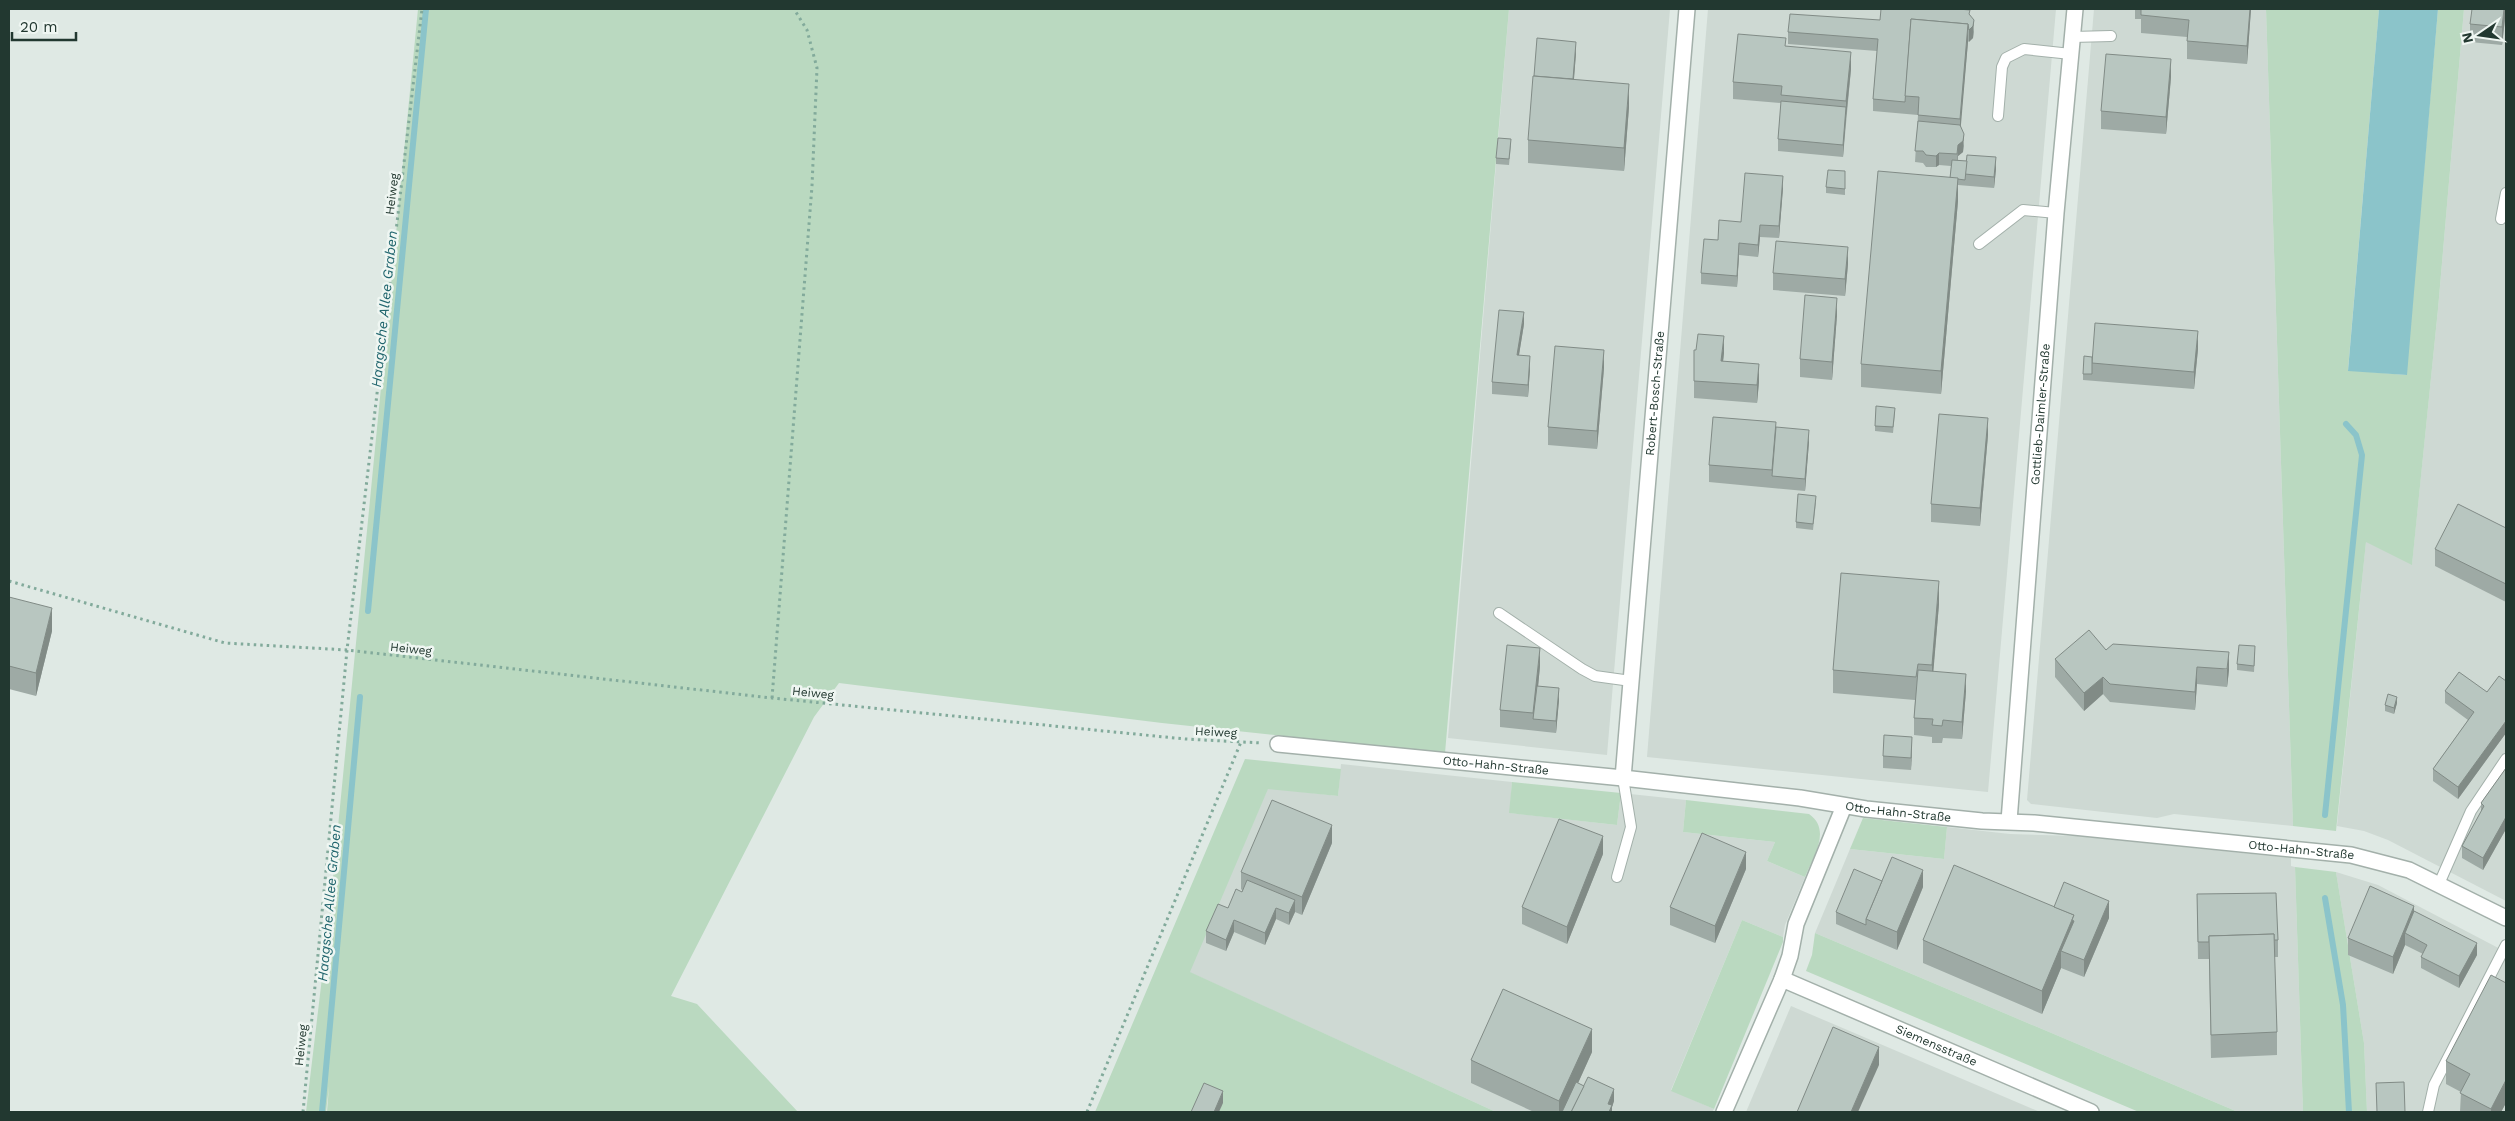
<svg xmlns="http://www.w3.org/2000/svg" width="2515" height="1121" font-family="'Work Sans',sans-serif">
<rect width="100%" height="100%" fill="#dfe9e4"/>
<g fill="#ced9d3">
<polygon points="1509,9 1670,9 1607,755 1448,738"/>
<polygon points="1708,9 2056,9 1988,792 1647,757"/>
<polygon points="2094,9 2266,9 2293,826 2174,814 2157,818 2031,804 2027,800"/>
<polygon points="2464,9 2506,9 2506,901 2388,840 2364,831 2337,826 2366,541 2412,564 2438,309"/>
<polygon points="1341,764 1512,782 1510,813 1617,825 1621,793 1686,800 1683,832 1775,842 1767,861 1805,877 1785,925 1783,937 1742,920 1671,1090 1714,1109 1712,1112 1496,1112 1189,972 1268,788 1338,796"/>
<polygon points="1947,827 2010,834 2077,836 2291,858 2291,866 2295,867 2303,1112 2238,1112 1815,933 1850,849 1944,859"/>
<polygon points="2336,872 2378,885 2506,952 2506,1112 2367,1112 2364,1043"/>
<polygon points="1791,1006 2040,1112 1746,1112"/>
</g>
<g fill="#bad9c0">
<polygon points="418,9 1509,9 1445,753 1162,723 839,683 814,717 671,996 697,1004 798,1112 327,1112 329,1086 326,1112 306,1112 329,919"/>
<polygon points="2266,9 2379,9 2348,370 2406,375 2438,9 2464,9 2438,309 2412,565 2366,542 2336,831 2293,826"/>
<polygon points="1245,759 1341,769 1338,796 1268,789 1190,972 1496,1112 1095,1112"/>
<polygon points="1512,782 1621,793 1617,825 1509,813"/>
<path d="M1686,800L1809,814C1832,830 1813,857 1805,877L1767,861L1775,842L1683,832Z"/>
<polygon points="1863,818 1947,827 1944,859 1850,849"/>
<polygon points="2295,867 2336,872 2364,1043 2367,1112 2303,1112"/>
<polygon points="1742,920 1783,937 1783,942 1714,1109 1671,1091"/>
<polygon points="1815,933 2238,1112 2139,1112 1806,971 1812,955"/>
</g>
<polygon fill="#8bc4ca" points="2379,9 2438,9 2407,375 2348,371"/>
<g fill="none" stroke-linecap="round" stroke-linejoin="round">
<g stroke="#8bc4ca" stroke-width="6">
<polyline points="368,611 426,9"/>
<polyline points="2325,815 2362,455 2356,435 2346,424"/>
<polyline points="2325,898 2343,1005 2349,1112"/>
<polyline points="322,1112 360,697"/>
</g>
<g stroke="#a3b0aa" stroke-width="12">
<g id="service">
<polyline points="2072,37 2111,36"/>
<polyline points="1998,116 2002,67 2006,58 2024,49 2071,54"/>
<polyline points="2501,219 2506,193"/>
<polyline points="1979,244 2023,210 2056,213"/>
<polyline points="1499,613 1582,669 1595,676 1631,681"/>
<polyline points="1617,877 1631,827 1623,778"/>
<polyline points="2439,884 2471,811 2506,759"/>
<polyline points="2428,1112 2434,1085 2506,945"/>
</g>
</g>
<g stroke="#a3b0aa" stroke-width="18">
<g id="minor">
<path id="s1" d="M1278,744L1623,778L1800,798L1866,809L1982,821L2034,823L2351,855L2409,870L2506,918"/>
<path id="s2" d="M1623,778L1687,9"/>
<path id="s3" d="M2009,821L2056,213L2075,9"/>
<path id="s4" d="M1782,979L2091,1112"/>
<polyline points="1724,1112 1782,979 1790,956 1796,924 1844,806"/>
</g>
</g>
<g stroke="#82aa9b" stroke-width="3" stroke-dasharray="2.5 4" stroke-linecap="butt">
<polyline points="9,581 225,643 347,650 772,698 1185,739 1262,743"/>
<polyline points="772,698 812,186 817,68 807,30 794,9"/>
<polyline points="303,1112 347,650 422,9"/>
<polyline points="1087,1112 1241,742"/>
</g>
<use href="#service" stroke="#fff" stroke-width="10"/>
<use href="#minor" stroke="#fff" stroke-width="15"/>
</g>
<g fill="#9eaaa5">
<polygon points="2135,9 2251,9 2247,64 2187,59 2187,37 2141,33 2141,19 2135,19"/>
<polygon points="2506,9 2506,25 2505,25 2505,20 2502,45 2470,42 2470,24"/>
<polygon points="1970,15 1974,32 1973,38 1968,42 1960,127 1964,146 1963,152 1958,156 1958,160 1996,169 1994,188 1958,185 1958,201 1941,394 1861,387 1861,364 1950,178 1951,166 1939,165 1936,167 1926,167 1923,163 1915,162 1918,115 1873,111 1873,99 1877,51 1788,44 1788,32 1880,20"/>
<polygon points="1786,46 1851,69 1843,157 1778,151 1778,139 1781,103 1733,99 1733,82"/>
<polygon points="1576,53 1574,79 1629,107 1624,171 1528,163 1528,140"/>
<polygon points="2171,77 2166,134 2101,129 2101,111"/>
<polygon points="1511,145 1509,165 1496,164 1496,158"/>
<polygon points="1845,171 1845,195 1826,193 1826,187"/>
<polygon points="1783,188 1779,238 1760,237 1758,257 1739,255 1737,287 1701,284 1701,273 1718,240"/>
<polygon points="1848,264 1845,296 1773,290 1773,273"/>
<polygon points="1837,315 1832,380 1800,377 1800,359"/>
<polygon points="1524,324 1519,355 1530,368 1528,397 1492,394 1492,382"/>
<polygon points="2198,349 2194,389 2083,380 2083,374 2092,357"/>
<polygon points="1694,350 1724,353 1723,361 1759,382 1757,403 1694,398"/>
<polygon points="1604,368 1597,449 1548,445 1548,427"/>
<polygon points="1895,413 1893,433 1875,431 1875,426"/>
<polygon points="1776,427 1809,442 1805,491 1709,482 1709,465"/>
<polygon points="1988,435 1980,526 1931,522 1931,504"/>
<polygon points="1816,502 1813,530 1796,528 1796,522"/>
<polygon points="2506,528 2506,602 2435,566 2435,549"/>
<polygon points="9,597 52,631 36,696 9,689"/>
<polygon points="1939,604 1933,671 1966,691 1962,739 1943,738 1942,743 1932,743 1932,737 1914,735 1914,718 1915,700 1833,693 1833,670"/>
<polygon points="2106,650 2229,670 2227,687 2197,684 2195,710 2110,702 2103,694 2084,711 2055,677 2055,659"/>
<polygon points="2255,652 2254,672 2237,670 2237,664"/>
<polygon points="1540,666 1538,686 1559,700 1556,733 1500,727 1500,710"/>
<polygon points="2506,681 2506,733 2458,799 2433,781 2433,769 2468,720 2445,703 2445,691 2487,692"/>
<polygon points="2397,703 2394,714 2385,711 2385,705"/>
<polygon points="1912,749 1911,770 1883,768 1883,756"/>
<polygon points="2506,768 2506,829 2483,870 2462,858 2462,846 2481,812 2481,803"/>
<polygon points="1332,843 1302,915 1295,912 1289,925 1276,919 1265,945 1234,932 1226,951 1206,943 1206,931 1228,908 1242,892 1242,890 1241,889 1241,872"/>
<polygon points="1603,854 1567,944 1522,924 1522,907"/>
<polygon points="1746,869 1715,943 1670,925 1670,907"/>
<polygon points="1882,881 1923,887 1897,950 1836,924 1836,912"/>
<polygon points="2197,894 2278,940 2278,957 2274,957 2277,1032 2277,1055 2211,1058 2209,959 2198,959"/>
<polygon points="2054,907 2109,918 2084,977 2061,968 2042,1014 1923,963 1923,940"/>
<polygon points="2414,911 2477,955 2459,988 2421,968 2421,957 2423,954 2405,945 2393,974 2348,955 2348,938"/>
<polygon points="2506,983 2506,1103 2501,1112 2460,1112 2461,1092 2446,1084 2446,1061"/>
<polygon points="1592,1052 1578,1083 1614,1101 1612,1107 1612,1112 1534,1112 1471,1083 1471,1060"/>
</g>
<g fill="#818b86">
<polygon points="2250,9 2251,9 2247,64 2247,46"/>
<polygon points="2504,9 2506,9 2502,45 2502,27"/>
<polygon points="1974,20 1973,38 1969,42 1969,30"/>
<polygon points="1968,24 1968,42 1960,136 1960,119"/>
<polygon points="1576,42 1576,53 1572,102 1572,90"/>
<polygon points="1851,52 1851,69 1846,118 1846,101"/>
<polygon points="2171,59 2171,77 2166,134 2166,117"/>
<polygon points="1629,84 1629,107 1624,171 1624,148"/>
<polygon points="1846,107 1846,118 1843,157 1843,145"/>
<polygon points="1964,134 1963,152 1958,156 1957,166 1958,145"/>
<polygon points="1939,153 1939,165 1936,167 1936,156"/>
<polygon points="1996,157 1996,169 1994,188 1994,177"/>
<polygon points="1783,176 1783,188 1779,238 1779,226"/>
<polygon points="1958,178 1958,201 1941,394 1941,371"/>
<polygon points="1760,225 1760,237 1758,257 1758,245"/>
<polygon points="1739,243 1739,255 1737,287 1737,276"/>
<polygon points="1848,247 1848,264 1845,296 1845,279"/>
<polygon points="1837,298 1837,315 1832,380 1832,362"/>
<polygon points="1524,312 1524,324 1517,367 1517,355"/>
<polygon points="2198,331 2198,349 2194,389 2194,372"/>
<polygon points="1724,336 1724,353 1721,379 1721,361"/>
<polygon points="1604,350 1604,368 1597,449 1597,431"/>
<polygon points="1530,356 1530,368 1528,397 1528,385"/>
<polygon points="1759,364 1759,382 1757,403 1757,385"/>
<polygon points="1988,418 1988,435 1980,526 1980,508"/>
<polygon points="1809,430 1809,442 1805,491 1805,479"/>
<polygon points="1939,581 1939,604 1932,688 1932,665"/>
<polygon points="52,608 52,631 36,696 36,673"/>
<polygon points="1540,648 1540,666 1535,719 1533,719 1533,731 1533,713"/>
<polygon points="2229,652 2229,670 2227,687 2227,669"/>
<polygon points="2197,667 2197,684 2195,710 2195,692"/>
<polygon points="1966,674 1966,691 1962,739 1962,722"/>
<polygon points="2103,677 2103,694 2084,711 2084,693"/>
<polygon points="1559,688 1559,700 1556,733 1556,721"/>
<polygon points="2397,697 2397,703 2394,714 2394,708"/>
<polygon points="2506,721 2506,733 2458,799 2458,787"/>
<polygon points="1912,737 1912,749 1911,770 1911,758"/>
<polygon points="2506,817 2506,829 2483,870 2483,858"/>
<polygon points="1332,825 1332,843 1302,915 1302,897"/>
<polygon points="1603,836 1603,854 1567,944 1567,927"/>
<polygon points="1746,852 1746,869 1715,943 1715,926"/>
<polygon points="1923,870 1923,887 1897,950 1897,932"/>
<polygon points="1295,900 1295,912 1289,925 1289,913"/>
<polygon points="2109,901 2109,918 2084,977 2084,960"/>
<polygon points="2414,906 2414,923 2405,933 2405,945 2393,974 2393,957"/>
<polygon points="1276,908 1276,919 1265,945 1265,933"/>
<polygon points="2074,915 2074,938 2061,951 2061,968 2042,1014 2042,991"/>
<polygon points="1234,920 1234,932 1226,951 1226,940"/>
<polygon points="2477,943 2477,955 2459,988 2459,976"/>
<polygon points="1592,1029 1592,1052 1565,1112 1559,1112 1559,1101"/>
<polygon points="1879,1047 1879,1065 1858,1112 1851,1112"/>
<polygon points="2506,1080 2506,1103 2501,1112 2491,1112 2491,1109"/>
<polygon points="1614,1089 1614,1101 1612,1107 1612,1112 1608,1112 1608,1104"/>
<polygon points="1223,1091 1223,1103 1219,1112 1214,1112"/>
</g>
<g fill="#b8c6c0" stroke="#818b86">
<polygon points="1881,9 1958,9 1970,10 1969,14 1974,20 1973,26 1969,30 1968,24 1911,19 1905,102 1873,99 1878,39 1788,32 1790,14 1880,20"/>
<polygon points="2141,9 2250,9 2247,46 2187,41 2189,20 2141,15"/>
<polygon points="2472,9 2504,9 2502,27 2470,24"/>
<polygon points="1911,19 1968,24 1960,119 1918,115 1919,97 1905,96"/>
<polygon points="1738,34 1786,38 1785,46 1851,52 1846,101 1781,95 1782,86 1733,82"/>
<polygon points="1537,38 1576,42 1573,79 1534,76"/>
<polygon points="2106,54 2171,59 2166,117 2101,111"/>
<polygon points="1533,76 1629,84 1624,148 1528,140"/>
<polygon points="1781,101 1846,107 1843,145 1778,139"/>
<polygon points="1918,121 1960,125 1964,134 1963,141 1958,145 1957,154 1939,153 1936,156 1926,155 1923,151 1915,151"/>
<polygon points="1498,138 1511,139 1509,159 1496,158"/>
<polygon points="1967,155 1996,157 1994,177 1965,174"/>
<polygon points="1952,160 1967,161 1965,180 1950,178"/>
<polygon points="1828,170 1845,171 1845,189 1826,187"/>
<polygon points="1878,171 1958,178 1941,371 1861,364"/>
<polygon points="1745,173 1783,176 1779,226 1760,225 1758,245 1739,243 1737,276 1701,273 1704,239 1718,240 1719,220 1741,222"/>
<polygon points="1776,241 1848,247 1845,279 1773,273"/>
<polygon points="1805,295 1837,298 1832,362 1800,359"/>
<polygon points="1499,310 1524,312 1517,355 1530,356 1528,385 1492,382"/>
<polygon points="2095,323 2198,331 2194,372 2092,363"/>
<polygon points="1698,334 1724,336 1721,361 1759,364 1757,385 1694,381 1694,350 1696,350"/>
<polygon points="1555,346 1604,350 1597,431 1548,427"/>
<polygon points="2084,356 2092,357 2092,374 2083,374"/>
<polygon points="1876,406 1895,408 1893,427 1875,426"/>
<polygon points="1939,414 1988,418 1980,508 1931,504"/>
<polygon points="1713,417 1776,422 1772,470 1709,465"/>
<polygon points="1776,427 1809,430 1805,479 1772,476"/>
<polygon points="1798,494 1816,496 1813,524 1796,522"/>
<polygon points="2458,504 2506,528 2506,584 2435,549"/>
<polygon points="1841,573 1939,581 1932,665 1918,664 1916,677 1833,670"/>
<polygon points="9,597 52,608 36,673 9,666"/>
<polygon points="2089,630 2106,650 2113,644 2229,652 2227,669 2197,667 2195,692 2110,684 2103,677 2084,693 2055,659"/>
<polygon points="1507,645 1540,648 1533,713 1500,710"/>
<polygon points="2239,645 2255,646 2254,666 2237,664"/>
<polygon points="1918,670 1966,674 1962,722 1943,720 1942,726 1932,725 1933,719 1914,718"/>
<polygon points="2459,672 2487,692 2499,676 2506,681 2506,721 2458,787 2433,769 2474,712 2445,691"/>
<polygon points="1537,686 1559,688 1556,721 1533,719"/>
<polygon points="2388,694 2397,697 2394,708 2385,705"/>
<polygon points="1884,735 1912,737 1911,758 1883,756"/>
<polygon points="2506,768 2506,817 2483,858 2462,846 2484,806 2481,803"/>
<polygon points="1272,800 1332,825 1302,897 1241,872"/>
<polygon points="1559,819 1603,836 1567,927 1522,907"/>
<polygon points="1702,833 1746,852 1715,926 1670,907"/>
<polygon points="1892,857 1923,870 1897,932 1866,919"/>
<polygon points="1954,865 2074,915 2042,991 1923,940"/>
<polygon points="1854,869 1882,881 1866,919 1866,925 1836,912"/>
<polygon points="1247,880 1295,900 1289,913 1276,908 1265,933 1234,920 1226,940 1206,931 1218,904 1228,908 1236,889 1242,892"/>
<polygon points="2064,882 2109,901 2084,960 2061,951 2074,921 2072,920 2074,915 2054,907"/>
<polygon points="2370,886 2414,906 2393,957 2348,938"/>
<polygon points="2276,893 2278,940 2274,940 2274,934 2209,936 2209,942 2198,942 2197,894"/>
<polygon points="2414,911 2477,943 2459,976 2421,957 2427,945 2405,933"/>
<polygon points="2274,934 2277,1032 2211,1035 2209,936"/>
<polygon points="2491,975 2506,983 2506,1080 2491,1109 2460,1093 2470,1074 2446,1061"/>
<polygon points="1503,989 1592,1029 1559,1101 1471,1060"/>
<polygon points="1833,1027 1879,1047 1851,1112 1797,1112"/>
<polygon points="1588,1077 1614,1089 1608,1104 1612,1105 1609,1112 1571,1112"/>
<polygon points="1576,1082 1584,1086 1571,1112 1562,1112"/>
<polygon points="2404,1082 2405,1112 2377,1112 2376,1083"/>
<polygon points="1204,1083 1223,1091 1214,1112 1191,1112"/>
</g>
<g text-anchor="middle" stroke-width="5" stroke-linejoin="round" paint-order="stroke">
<g font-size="12" fill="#223830" stroke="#eff6f2">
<text transform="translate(392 194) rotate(-83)" y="4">Heiweg</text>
<text dy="4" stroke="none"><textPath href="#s2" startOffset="386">Robert-Bosch-Straße</textPath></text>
<text dy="4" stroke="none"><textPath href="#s3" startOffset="408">Gottlieb-Daimler-Straße</textPath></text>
<text transform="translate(411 649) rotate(6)" y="4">Heiweg</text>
<text transform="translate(813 693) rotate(6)" y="4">Heiweg</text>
<text transform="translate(1216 732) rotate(3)" y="4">Heiweg</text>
<text dy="4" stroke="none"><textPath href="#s1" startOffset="219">Otto-Hahn-Straße</textPath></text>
<text dy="4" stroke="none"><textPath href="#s1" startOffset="624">Otto-Hahn-Straße</textPath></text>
<text dy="4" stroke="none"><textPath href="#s1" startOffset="1029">Otto-Hahn-Straße</textPath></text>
<text transform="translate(301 1045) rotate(-84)" y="4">Heiweg</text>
<text dy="4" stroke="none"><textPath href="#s4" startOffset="168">Siemensstraße</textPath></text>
</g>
<g font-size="14" font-style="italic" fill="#21666e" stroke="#eff6f2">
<text transform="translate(384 309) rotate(-84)" y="5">Haagsche Allee Graben</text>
<text transform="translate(329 903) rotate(-85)" y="5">Haagsche Allee Graben</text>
</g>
</g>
<rect width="2515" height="1121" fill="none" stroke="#223830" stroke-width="20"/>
<g transform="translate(2480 35) rotate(257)" stroke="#eff6f2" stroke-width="4" paint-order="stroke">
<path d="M0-4L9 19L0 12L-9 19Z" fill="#223830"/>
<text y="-8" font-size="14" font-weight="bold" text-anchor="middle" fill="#223830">N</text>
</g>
<path d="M12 32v8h64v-8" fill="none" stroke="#223830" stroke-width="2.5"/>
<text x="20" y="32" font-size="15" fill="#223830" stroke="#eff6f2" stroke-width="4" paint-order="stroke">20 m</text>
</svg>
